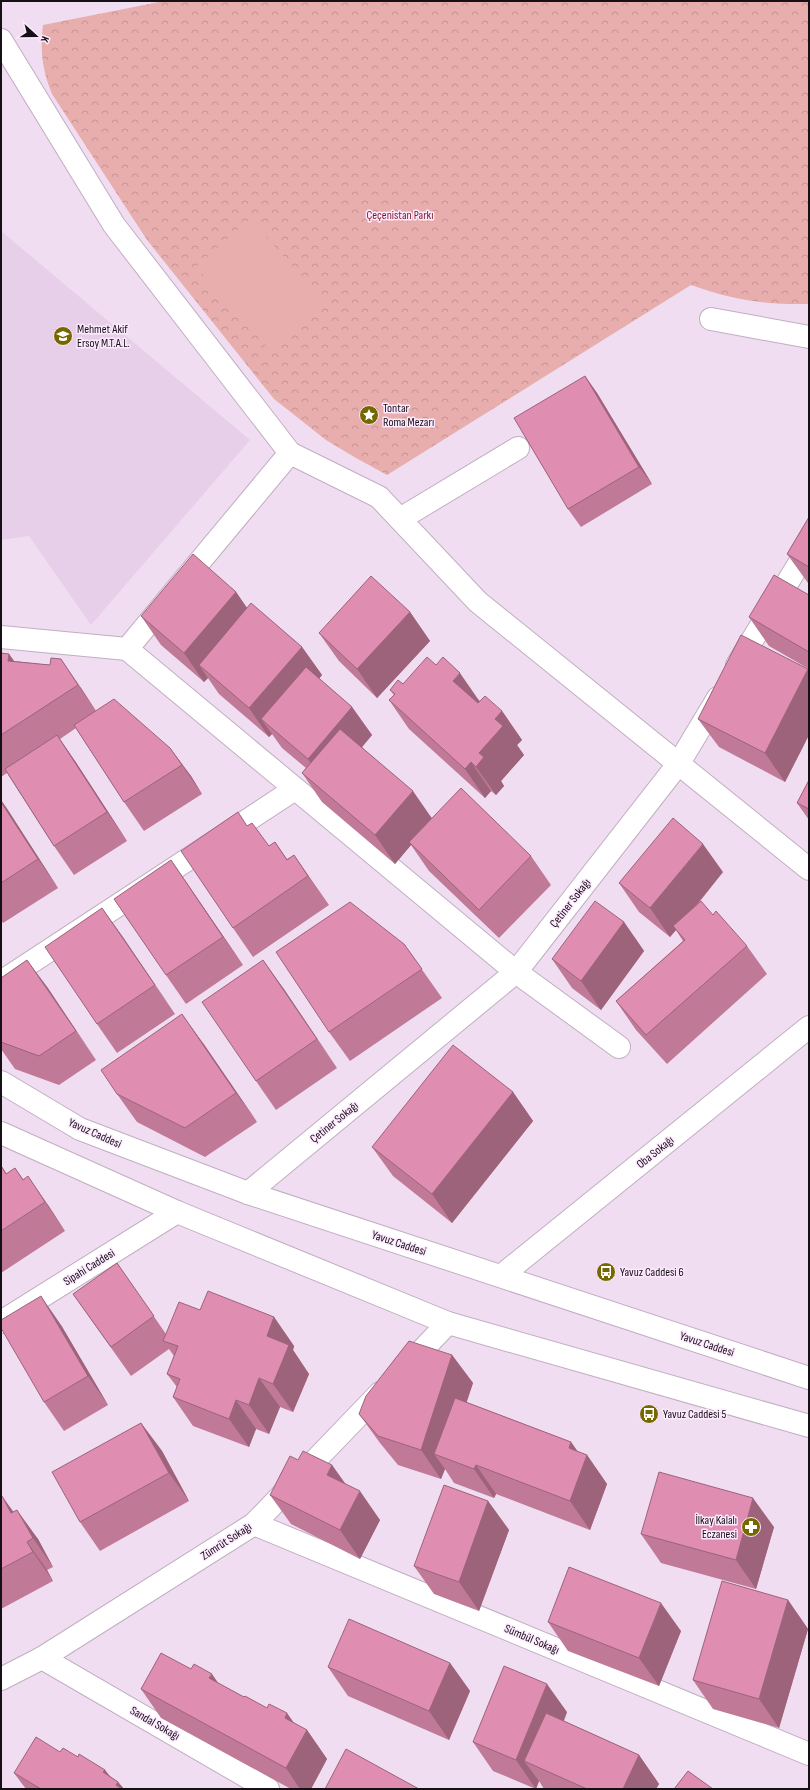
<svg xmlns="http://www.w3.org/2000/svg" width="810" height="1790" font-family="'Sofia Sans Condensed',sans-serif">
<defs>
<pattern id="park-crowns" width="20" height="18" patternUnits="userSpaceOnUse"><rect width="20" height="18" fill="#e8aead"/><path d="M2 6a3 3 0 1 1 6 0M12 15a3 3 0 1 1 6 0" fill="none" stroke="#c69494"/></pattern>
</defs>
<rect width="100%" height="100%" fill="#f1ddf1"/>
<polygon fill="#e8cfe9" points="1,231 250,440 91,625 29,536 1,540"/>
<path fill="url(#park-crowns)" d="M164,1H809V304C766,305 732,300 691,285L387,475L356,458L326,440L274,399L147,240L52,94C42,70 40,50 43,25Z"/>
<polygon fill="#e8aead" points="250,219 323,301 269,349 196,267"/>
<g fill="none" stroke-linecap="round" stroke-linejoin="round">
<g stroke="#c1aec1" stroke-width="24">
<g id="street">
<polyline points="1,40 114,225 290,453 379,497 478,602 809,869"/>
<polyline points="711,319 809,337"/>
<polyline points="400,519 518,448"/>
<polyline points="1,637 127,649 290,453"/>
<polyline points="127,649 516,972 619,1047"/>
<polyline points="737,665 800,562 809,540"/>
<polyline points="1,982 295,789"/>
<polyline points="248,1193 516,972 679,763 718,698"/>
<polyline points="501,1276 809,1027"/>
<polyline points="1,1322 177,1212"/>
<polyline points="406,1367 448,1323"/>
<polyline points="254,1524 809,1754"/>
<polyline points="42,1658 268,1789"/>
<polyline points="1,1679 42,1658 254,1524 380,1393"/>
</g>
</g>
<g stroke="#c1aec1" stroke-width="24">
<g id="secondary">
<polyline points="1,1082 80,1129 248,1193 809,1378"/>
<polyline points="1,1133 177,1212 448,1323 809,1426"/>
</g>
</g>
<use href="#street" stroke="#fff" stroke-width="22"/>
<use href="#secondary" stroke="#fff" stroke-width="22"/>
</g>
<g fill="#c07997">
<polygon points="585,376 597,393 652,484 581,527 568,509"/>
<polygon points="809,517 809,584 808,583 787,554"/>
<polygon points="236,592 247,608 302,647 322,675 319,679 352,707 372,735 362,747 432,818 531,856 551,885 499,938 429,871 411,845 395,864 322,802 302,773 306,768 282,748 272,734 269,737 219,694 208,678 204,682 161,645 141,616"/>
<polygon points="809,595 809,669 769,646 749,617"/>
<polygon points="410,612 430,641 377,698 339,661 319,633"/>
<polygon points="1,653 9,654 14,661 50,665 51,658 81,688 96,711 170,748 191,776 202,794 144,831 124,802 76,728 60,739 77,764 127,841 74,875 54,846 7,773 1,777"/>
<polygon points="436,665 480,701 502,711 522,740 517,745 524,755 501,781 504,786 496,795 491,791 485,798 409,729 389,700 394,695 390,690 403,684"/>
<polygon points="808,669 809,670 809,735 785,782 719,747 698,719"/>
<polygon points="809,780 809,820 797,803"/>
<polygon points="1,800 58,888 3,923 1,920"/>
<polygon points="247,826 269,846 275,842 287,859 294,855 329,905 253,957 233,928"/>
<polygon points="171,860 243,965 186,1004 166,975"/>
<polygon points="723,872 697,905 713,915 747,946 767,974 667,1064 636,1030 616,1001 683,941 676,930 670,937 639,912 619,883"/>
<polygon points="102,908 175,1014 117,1053 97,1024"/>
<polygon points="624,922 644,951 601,1010 572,988 552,959"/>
<polygon points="404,944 442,998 350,1061 329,1032"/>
<polygon points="27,960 96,1060 59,1085 15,1069 1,1049 1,978"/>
<polygon points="263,960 337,1068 276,1110 256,1081"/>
<polygon points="203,1043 257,1122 205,1157 137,1122 117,1094"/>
<polygon points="513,1092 533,1121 452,1223 393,1176 372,1147"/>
<polygon points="1,1165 7,1174 15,1168 23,1179 48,1205 65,1231 1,1273"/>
<polygon points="117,1263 166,1334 200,1310 274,1317 294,1346 293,1350 309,1374 293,1412 280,1407 269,1434 256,1429 249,1447 193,1426 173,1397 177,1387 167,1374 174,1356 169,1349 131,1376 73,1294"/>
<polygon points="61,1325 108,1405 64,1431 44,1402"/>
<polygon points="452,1355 473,1383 466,1402 571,1442 578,1452 587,1455 607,1484 590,1530 496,1494 494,1498 454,1483 445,1469 441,1479 398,1465 380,1443 359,1414"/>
<polygon points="141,1423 162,1451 189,1501 100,1551 80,1522"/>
<polygon points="298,1460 332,1465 345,1483 380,1520 360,1559 291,1524 270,1495"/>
<polygon points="1,1497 13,1512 38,1539 53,1567 47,1570 53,1581 1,1609"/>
<polygon points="488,1501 509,1530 479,1611 434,1594 414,1566"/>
<polygon points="774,1527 756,1589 661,1563 641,1534"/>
<polygon points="788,1600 808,1629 779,1728 713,1709 693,1680"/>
<polygon points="548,1622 681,1631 659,1686 568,1651"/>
<polygon points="450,1663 470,1691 449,1740 348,1696 328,1667"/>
<polygon points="191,1669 307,1730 327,1759 311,1789 291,1789 161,1718 141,1689"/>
<polygon points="567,1712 564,1721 639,1755 659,1784 656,1789 544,1789 539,1781 536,1789 493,1771 473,1742"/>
<polygon points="60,1752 78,1757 105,1770 110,1776 118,1782 124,1789 26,1789 14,1773"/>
</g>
<g fill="#9c637b">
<polygon points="585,376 597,393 652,484 639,467"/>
<polygon points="236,592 256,621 199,665 208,678 204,682 184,653"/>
<polygon points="410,612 430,641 377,698 357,669"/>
<polygon points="302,647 322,675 275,730 261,719 272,734 269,737 249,708"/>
<polygon points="9,654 29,682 8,661"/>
<polygon points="61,659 81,688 98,714 78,685"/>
<polygon points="808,669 809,670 809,735 785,782 765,753"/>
<polygon points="460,673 480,702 473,710 453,681"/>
<polygon points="352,707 372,735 328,788 308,759"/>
<polygon points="502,711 522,740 517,745 524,755 501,781 504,786 496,795 476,767 479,753 495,719"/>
<polygon points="57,735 77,764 127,841 107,812"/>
<polygon points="170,748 191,776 202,794 182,765"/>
<polygon points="471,762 491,791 485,798 465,769"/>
<polygon points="413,791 433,820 409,842 411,845 395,864 375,835"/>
<polygon points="1,800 8,810 58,888 38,859 1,802"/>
<polygon points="703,844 723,872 676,930 673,926 676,930 670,937 650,908"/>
<polygon points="294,855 314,884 329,905 308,876"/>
<polygon points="171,860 191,889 243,965 223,937"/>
<polygon points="102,908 123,937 175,1014 155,985"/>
<polygon points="624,922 644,951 601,1010 581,981"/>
<polygon points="27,960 48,988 96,1060 76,1031"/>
<polygon points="263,960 284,989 337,1068 317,1039"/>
<polygon points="182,1014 203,1043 257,1122 236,1093"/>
<polygon points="513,1092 533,1121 452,1223 432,1194"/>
<polygon points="28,1176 48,1205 65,1231 45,1202"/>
<polygon points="41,1296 61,1325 108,1405 88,1376"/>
<polygon points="274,1317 294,1346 293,1350 309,1374 293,1412 273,1384 267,1336"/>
<polygon points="452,1355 473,1383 448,1459 434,1454 445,1469 441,1479 421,1450"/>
<polygon points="259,1378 280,1407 269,1434 249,1405"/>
<polygon points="236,1400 256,1429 249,1447 229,1419"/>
<polygon points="141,1423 162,1451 189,1501 169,1473"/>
<polygon points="571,1442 585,1462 587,1455 607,1484 590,1530 570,1501 569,1448"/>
<polygon points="332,1465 352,1494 327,1475"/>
<polygon points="476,1465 496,1494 494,1498 474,1469"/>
<polygon points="360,1491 380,1520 360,1559 340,1530"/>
<polygon points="2,1496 23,1525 31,1542 11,1513"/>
<polygon points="753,1498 774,1527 756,1589 736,1560"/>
<polygon points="488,1501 509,1530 479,1611 459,1582"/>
<polygon points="17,1510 38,1539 53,1567 33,1538"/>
<polygon points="27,1542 47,1570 53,1581 33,1552"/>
<polygon points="788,1600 808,1629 779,1728 759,1699"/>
<polygon points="661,1603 681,1631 659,1686 639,1658"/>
<polygon points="450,1663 470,1691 449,1740 429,1711"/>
<polygon points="212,1674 232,1703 209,1678"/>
<polygon points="547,1684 567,1712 544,1769 524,1761 539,1781 536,1789 516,1760"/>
<polygon points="287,1713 304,1737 307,1730 327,1759 311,1789 300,1789 286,1768 285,1718"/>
<polygon points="639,1755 659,1784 656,1789 623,1789"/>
<polygon points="105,1770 118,1789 103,1772"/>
<polygon points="118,1782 124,1789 119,1789 116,1785"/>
</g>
<g fill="#df8db0" stroke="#9c637b">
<polygon points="585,376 639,467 568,509 514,418"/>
<polygon points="809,517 809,567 787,554"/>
<polygon points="193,554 236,592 184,653 141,616"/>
<polygon points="774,575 809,595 809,652 749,617"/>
<polygon points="371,576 410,612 357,669 319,633"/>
<polygon points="251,603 302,647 249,708 199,665"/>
<polygon points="741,635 808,669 765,753 698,719"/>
<polygon points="1,653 9,654 8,661 50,665 51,658 61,659 78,685 1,735"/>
<polygon points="427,657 436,665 443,657 460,673 453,681 478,703 485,696 502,711 495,719 503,726 479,753 484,757 476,767 471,762 465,769 389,700 395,694 390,690 398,680 403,684"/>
<polygon points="306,667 352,707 308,759 261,719"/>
<polygon points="114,699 170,748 182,765 124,802 74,725"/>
<polygon points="340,729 413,791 375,835 302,773"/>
<polygon points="57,735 107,812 54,846 5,769"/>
<polygon points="809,780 809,809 797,803"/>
<polygon points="461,788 531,856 479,910 409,842"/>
<polygon points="1,802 38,859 1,883"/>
<polygon points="238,812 247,826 252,823 269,846 275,842 287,860 294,855 308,876 233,928 181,851"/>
<polygon points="673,818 703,844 650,908 619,883"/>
<polygon points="171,860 223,937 166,975 114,899"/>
<polygon points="595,901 624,922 581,981 552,959"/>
<polygon points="701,901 713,915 716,911 747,946 646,1035 616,1001 685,940 673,926"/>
<polygon points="350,902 404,944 422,969 329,1032 276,952"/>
<polygon points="102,908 155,985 97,1024 45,947"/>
<polygon points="27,960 76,1031 39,1056 1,1042 1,978"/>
<polygon points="263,960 317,1039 256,1081 202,1002"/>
<polygon points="182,1014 236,1093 185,1128 117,1094 101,1070"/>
<polygon points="453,1045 513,1092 432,1194 372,1147"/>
<polygon points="1,1166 6,1174 15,1168 23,1180 28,1176 45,1202 1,1231"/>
<polygon points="117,1263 154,1316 111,1347 73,1294"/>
<polygon points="208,1291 274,1317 267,1336 289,1345 273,1384 259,1378 249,1405 236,1400 229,1419 173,1397 180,1379 167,1374 178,1346 163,1341 179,1302 200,1310"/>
<polygon points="41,1296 88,1376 44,1402 1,1328 1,1320"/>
<polygon points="409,1341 452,1355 421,1450 378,1436 359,1414 366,1396"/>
<polygon points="455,1398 571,1442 569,1448 587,1455 570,1501 476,1465 474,1469 434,1454"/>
<polygon points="141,1423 169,1473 80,1522 52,1472"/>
<polygon points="303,1451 332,1465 327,1475 360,1491 340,1530 270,1495 290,1456 298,1460"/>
<polygon points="659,1472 753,1498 736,1560 641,1534"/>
<polygon points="444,1485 488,1501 459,1582 414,1566"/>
<polygon points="2,1496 11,1513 17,1510 33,1538 27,1542 33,1552 1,1569 1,1497"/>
<polygon points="569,1567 661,1603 639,1658 548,1622"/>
<polygon points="722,1581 788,1600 759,1699 693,1680"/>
<polygon points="349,1619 450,1663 429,1711 328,1667"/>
<polygon points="161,1653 191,1669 194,1664 212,1674 209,1678 244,1697 245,1696 267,1708 269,1704 287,1713 285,1718 307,1730 286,1768 141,1689"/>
<polygon points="504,1666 547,1684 516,1760 473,1742"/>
<polygon points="546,1713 639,1755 623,1789 587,1789 524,1761"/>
<polygon points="36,1737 60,1752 63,1748 78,1757 79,1754 105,1770 103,1772 118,1782 116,1785 122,1789 41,1789 14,1773"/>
<polygon points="346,1749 419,1789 325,1789"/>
<polygon points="688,1771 713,1789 674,1789"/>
</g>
<defs>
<g id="school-disc" transform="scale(1)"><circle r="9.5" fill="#766800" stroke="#feeaff"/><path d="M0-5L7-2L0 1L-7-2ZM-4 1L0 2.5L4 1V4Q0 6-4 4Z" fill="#fff"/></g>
<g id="sight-disc" transform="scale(1)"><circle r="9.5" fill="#766800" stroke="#feeaff"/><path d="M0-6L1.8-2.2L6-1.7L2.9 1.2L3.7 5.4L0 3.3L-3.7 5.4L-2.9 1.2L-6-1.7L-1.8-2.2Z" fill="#fff"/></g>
<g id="bus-disc" transform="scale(1)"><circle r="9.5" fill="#766800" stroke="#feeaff"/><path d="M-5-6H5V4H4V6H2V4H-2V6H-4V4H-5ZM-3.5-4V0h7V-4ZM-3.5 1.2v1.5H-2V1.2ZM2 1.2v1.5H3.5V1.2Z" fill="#fff"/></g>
<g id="pharmacy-disc" transform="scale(1)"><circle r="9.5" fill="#766800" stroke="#feeaff"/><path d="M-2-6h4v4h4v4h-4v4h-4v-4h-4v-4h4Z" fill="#fff"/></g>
</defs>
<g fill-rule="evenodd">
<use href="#school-disc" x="63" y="336"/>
<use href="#sight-disc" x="369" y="415"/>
<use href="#bus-disc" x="606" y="1272"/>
<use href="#bus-disc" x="649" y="1414"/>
<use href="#pharmacy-disc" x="751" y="1527"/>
</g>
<g text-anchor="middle" stroke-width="3" stroke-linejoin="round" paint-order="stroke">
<g font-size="12" fill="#7f1524" stroke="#feeaff">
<text x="400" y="219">Çeçenistan Parkı</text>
</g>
<g font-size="12" fill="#150f16" stroke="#feeaff" text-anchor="start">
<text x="77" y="333">Mehmet Akif<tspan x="77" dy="14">Ersoy M.T.A.L.</tspan></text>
<text x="383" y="412">Tontar<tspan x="383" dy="14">Roma Mezarı</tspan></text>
<text x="620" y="1276">Yavuz Caddesi 6</text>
<text x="663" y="1418">Yavuz Caddesi 5</text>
<text x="737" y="1524" text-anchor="end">İlkay Kalalı<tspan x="737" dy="14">Eczanesi</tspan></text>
</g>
<g font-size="12" fill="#150f16" stroke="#feeaff">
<text transform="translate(570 903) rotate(-52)" y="4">Çetiner Sokağı</text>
<text transform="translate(334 1122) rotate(-39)" y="4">Çetiner Sokağı</text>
<text transform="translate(95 1133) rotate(24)" y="4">Yavuz Caddesi</text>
<text transform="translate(655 1152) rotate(-39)" y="4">Oba Sokağı</text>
<text transform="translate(399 1243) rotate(18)" y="4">Yavuz Caddesi</text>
<text transform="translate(89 1267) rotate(-32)" y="4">Sipahi Caddesi</text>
<text transform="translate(707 1344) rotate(18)" y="4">Yavuz Caddesi</text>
<text transform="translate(226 1541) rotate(-33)" y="4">Zümrüt Sokağı</text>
<text transform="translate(532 1639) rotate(23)" y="4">Sümbül Sokağı</text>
<text transform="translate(155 1723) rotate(30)" y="4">Sandal Sokağı</text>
</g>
</g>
<rect width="810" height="1790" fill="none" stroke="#150f16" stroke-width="4"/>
<g transform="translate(36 36) rotate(111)" stroke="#feeaff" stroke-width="3" paint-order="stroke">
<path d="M0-3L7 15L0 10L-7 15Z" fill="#150f16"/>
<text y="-6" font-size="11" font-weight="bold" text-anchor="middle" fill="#150f16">K</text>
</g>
</svg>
